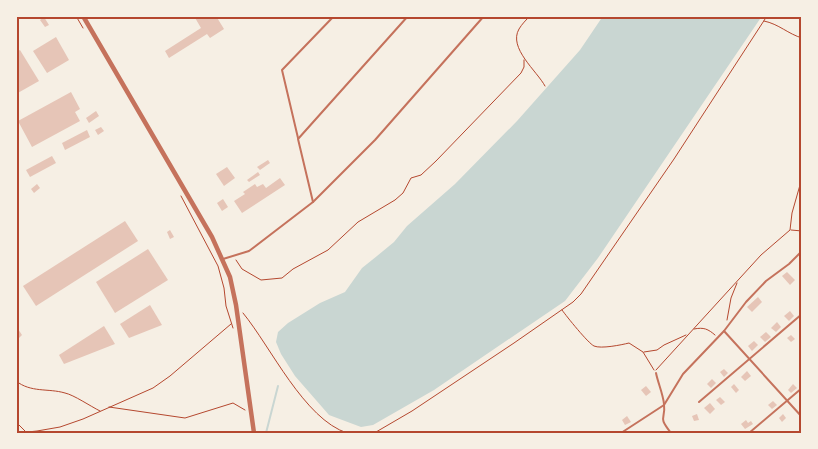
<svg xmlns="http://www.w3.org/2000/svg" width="818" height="449" font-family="'PT Serif',serif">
<rect width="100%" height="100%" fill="#f6efe4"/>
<polygon fill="#c9d6d2" points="603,16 762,16 598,258 565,301 434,390 373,425 361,427 329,415 295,376 281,354 276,342 278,332 288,323 320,303 345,292 362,268 377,256 394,242 407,226 455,184 517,121 580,50"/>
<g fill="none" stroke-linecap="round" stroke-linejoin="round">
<polyline stroke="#c9d6d2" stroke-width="2" points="266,433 278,386"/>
</g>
<g fill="#e6c5b7">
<polygon points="194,16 216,16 224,29 210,38 207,34 169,58 165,51 201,28"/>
<polygon points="44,17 49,25 45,27 40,20"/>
<polygon points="56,37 69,60 47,73 33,51"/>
<polygon points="20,50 39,81 16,94 16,52"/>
<polygon points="71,92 80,109 75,112 80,121 32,147 18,121"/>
<polygon points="96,111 99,116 89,123 86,118"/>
<polygon points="101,127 104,131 98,135 95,130"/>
<polygon points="87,130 90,137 65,150 62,143"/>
<polygon points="52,156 56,163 30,177 26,170"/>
<polygon points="268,160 270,163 260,170 257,167"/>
<polygon points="227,167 235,178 224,186 216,174"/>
<polygon points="258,172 260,175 249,182 247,180"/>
<polygon points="280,178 285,185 242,213 234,201 245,194 243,192 255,184 257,187 263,184 266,188"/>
<polygon points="37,184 40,188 34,193 31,189"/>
<polygon points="223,199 228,207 222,211 217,203"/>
<polygon points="125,221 138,241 36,306 23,286"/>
<polygon points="170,230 174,237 170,239 167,232"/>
<polygon points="148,249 168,280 115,313 96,282"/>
<polygon points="787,272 795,280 790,285 782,276"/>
<polygon points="758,297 762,302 752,312 747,307"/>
<polygon points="150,305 162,325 129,338 120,324"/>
<polygon points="790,311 794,316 789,321 784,316"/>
<polygon points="777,322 781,327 776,332 771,328"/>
<polygon points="104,326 115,344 64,364 59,355"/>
<polygon points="18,329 22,335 19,338 16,334"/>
<polygon points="766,332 771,337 765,342 760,337"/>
<polygon points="791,335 795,339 791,342 787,338"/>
<polygon points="754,341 758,345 752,351 748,346"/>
<polygon points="724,369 728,373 724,377 720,372"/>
<polygon points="747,371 751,376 745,381 741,377"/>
<polygon points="712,379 716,383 711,388 707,384"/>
<polygon points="734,384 739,390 736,393 731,387"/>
<polygon points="793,384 797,388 791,393 788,390"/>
<polygon points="646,386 651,392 646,396 641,390"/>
<polygon points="720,397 725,402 721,405 716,400"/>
<polygon points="773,401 777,405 772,409 768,405"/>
<polygon points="710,403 715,409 710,414 704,408"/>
<polygon points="697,414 699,420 694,421 692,416"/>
<polygon points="783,414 786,418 782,422 779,418"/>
<polygon points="627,416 631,422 625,425 622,420"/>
<polygon points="746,420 748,423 751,421 753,424 745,429 741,424"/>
</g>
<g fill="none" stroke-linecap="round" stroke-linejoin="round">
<g stroke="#b5482f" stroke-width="1">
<polyline points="76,16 83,28"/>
<path d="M530,16C526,20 522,24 519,29C508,48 537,71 545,86"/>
<path d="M764,21C779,24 788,34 802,38"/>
<polyline points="181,196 218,266 224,288 226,306 233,328"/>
<polyline points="791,230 802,231"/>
<polyline points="236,260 242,269 261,280 282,278 293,269 328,250 358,222 395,200 403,193 411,178 421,175 436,161 521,73 524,67 524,60"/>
<path d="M562,310C567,317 588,343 594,346C601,349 621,345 629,343L643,352L654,370"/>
<path d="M243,313C271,347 304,419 347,433"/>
<polyline points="727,320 731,298 737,283"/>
<path d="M694,329C704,327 708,329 715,335"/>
<polyline points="644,352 657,350 664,345 686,335"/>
<polyline points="656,370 761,255 790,230 792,213 802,178"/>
<path d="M16,381C31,393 48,388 65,393C74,395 90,406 100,411"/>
<polyline points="109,407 185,418 233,403 245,410"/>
<polyline points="16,422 26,432"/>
<polyline points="16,433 17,433"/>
<polyline points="18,433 37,431 60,427 83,419 153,388 170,376 231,324"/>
<polyline points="370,433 376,432 412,411 514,343 573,302 581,294 674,159 767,16"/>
</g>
<g stroke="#c5725c" stroke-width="2">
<polyline points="298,138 282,70 334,16"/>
<polyline points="313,202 298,139 408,16"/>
<polyline points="223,259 249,251 313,202 375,140 484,16"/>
<polyline points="724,331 802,417"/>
<path d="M656,373C658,383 663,394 664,404C666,421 657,415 671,433"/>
<polyline points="699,402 802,314"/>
<polyline points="621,433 664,405 683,374 724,331 746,302 766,281 789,264 802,251"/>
<polyline points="749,433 802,388"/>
</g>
<polyline stroke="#c5725c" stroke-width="4.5" points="83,16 212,237 230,277 236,305 254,433"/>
</g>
<rect width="818" height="449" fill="none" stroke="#f6efe4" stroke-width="35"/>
<rect x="18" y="18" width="782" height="414" fill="none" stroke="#b5482f" stroke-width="2"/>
</svg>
